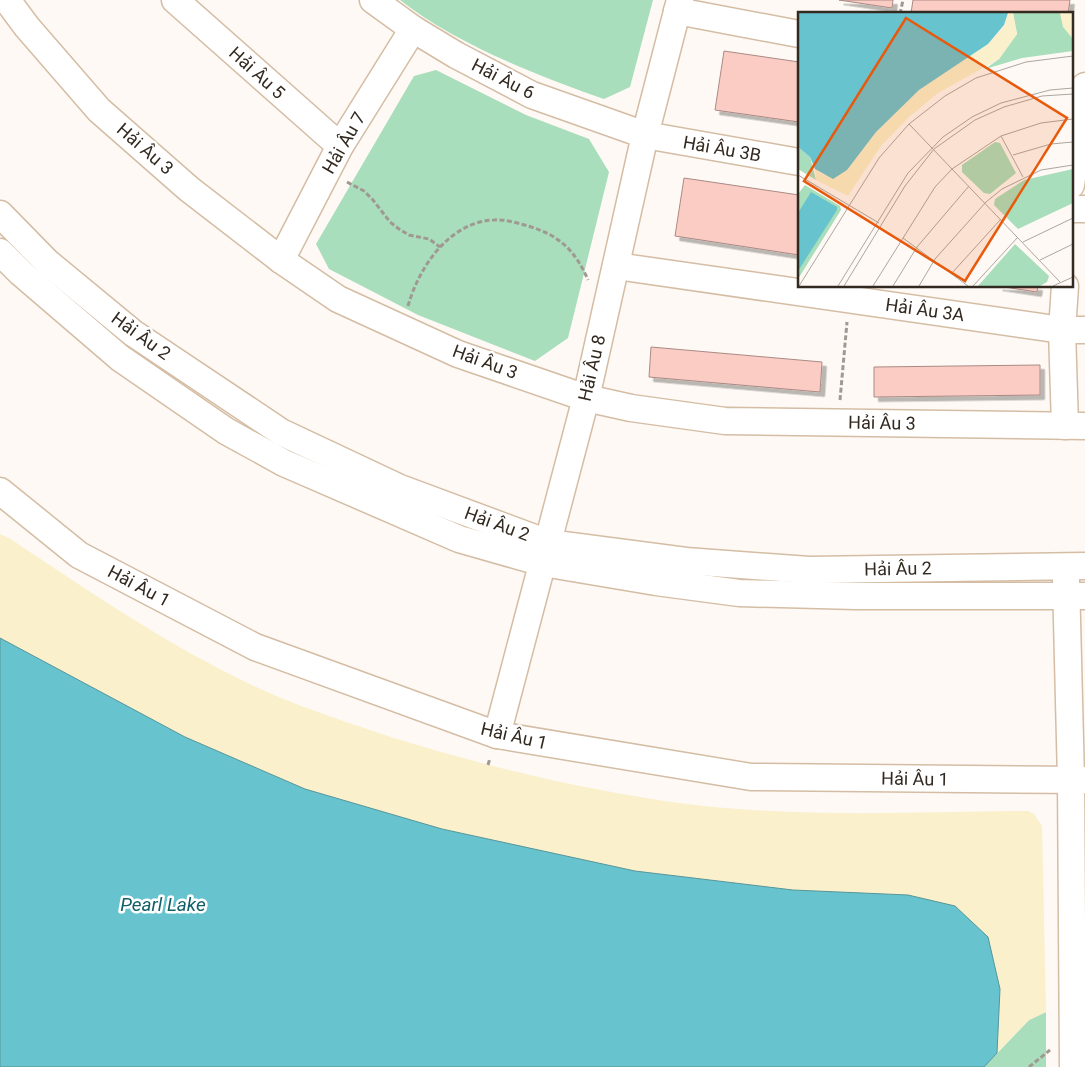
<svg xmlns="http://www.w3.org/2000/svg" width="1085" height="1067" font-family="Roboto,sans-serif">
<defs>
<filter id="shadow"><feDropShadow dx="4.5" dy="4.5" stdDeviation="0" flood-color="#0004"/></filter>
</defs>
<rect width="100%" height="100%" fill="#fef9f4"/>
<g fill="#a8debb">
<path d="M400,0H653L630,87L604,99C536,75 456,44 400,0Z"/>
<polygon points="436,70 526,115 589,139 609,172 568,338 535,361 418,315 329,269 316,244 414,76"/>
<polygon points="1046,1012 1046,1067 984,1067 1029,1020"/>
</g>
<path fill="#faf0cb" d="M0,534L9,538C92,593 174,650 265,691C308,710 352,724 397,739C492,768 589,791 687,804C800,818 915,812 1028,811L1034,814L1042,826L1046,1012L1029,1020L997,1053L1000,989L908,895L793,890L635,871L442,829L305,789L185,737L0,638Z"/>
<polygon fill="#67c3ce" stroke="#57959a" points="0,638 185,737 305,789 442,829 635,871 793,890 908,895 955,906 988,937 1000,989 997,1053 984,1067 0,1067"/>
<g fill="#faccc4" stroke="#ab8a84" filter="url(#shadow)">
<polygon points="839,0 893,0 892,8"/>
<polygon points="913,0 1070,0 1068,14 917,14 911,13"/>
<polygon points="724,51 799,62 799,122 715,110"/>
<polygon points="684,178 799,195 799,255 675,236"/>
<polygon points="998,286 1038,286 1037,292"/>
<polygon points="651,347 822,362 820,392 649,377"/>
<polygon points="1040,365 1040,395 874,397 874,367"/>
</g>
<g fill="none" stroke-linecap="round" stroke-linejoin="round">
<g stroke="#d4bda4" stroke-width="29">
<g id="minor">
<polyline points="7,0 27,27 99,110 189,189 281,260 338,299 458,354 586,398 631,408 725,421 1085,426"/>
<polyline points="175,0 340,146"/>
<polyline points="373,0 413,29 456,55 532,95 645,135 799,162"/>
<polyline points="677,11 799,34"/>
<polyline points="1071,185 1085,86"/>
<polyline points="1071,209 1085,209"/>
<polyline points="0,214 47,262 133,333 281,432 400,488 548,543 686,561 809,570 1085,566"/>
<polyline points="0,252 21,273 120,358 226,431 284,463 459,539 543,563 656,582 739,593 856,596 1085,596"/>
<polyline points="281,260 340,146 413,29"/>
<polyline points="616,266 1062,330 1085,330"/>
<polyline points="1065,286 1062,330 1065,426"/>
<polyline points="0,491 79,555 255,647 497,735 751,777 1085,780"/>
<polyline points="1066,580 1071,780 1073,1067"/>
<polyline points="497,735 586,398 645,135 680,0"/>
</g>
</g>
<g stroke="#a09992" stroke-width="3" stroke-dasharray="5 2.5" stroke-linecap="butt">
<polyline points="900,14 903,0"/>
<polyline points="347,182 364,191 373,200 390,222 399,229 409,235 429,239 440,247"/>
<path d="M408,306C419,267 449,222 494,220C505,219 517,223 528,226C559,235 575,250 588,280"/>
<polyline points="840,400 847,322"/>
<polyline points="488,765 490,758"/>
<polyline points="1029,1067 1050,1050"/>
</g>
<use href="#minor" stroke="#fff" stroke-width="26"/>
</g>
<g text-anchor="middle" stroke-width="5" stroke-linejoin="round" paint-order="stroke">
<g font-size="18" fill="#322920" stroke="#fff">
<text transform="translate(257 73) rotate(42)" y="6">Hải Âu 5</text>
<text transform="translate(503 79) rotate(27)" y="6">Hải Âu 6</text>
<text transform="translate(344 143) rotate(-60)" y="6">Hải Âu 7</text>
<text transform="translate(145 149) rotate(41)" y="6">Hải Âu 3</text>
<text transform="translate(722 149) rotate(10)" y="6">Hải Âu 3B</text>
<text transform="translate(925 310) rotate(8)" y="6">Hải Âu 3A</text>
<text transform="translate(141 336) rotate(36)" y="6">Hải Âu 2</text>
<text transform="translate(485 362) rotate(20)" y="6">Hải Âu 3</text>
<text transform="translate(592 368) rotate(-77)" y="6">Hải Âu 8</text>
<text transform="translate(882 423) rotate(1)" y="6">Hải Âu 3</text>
<text transform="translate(497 524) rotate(20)" y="6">Hải Âu 2</text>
<text transform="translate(898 569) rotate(-1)" y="6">Hải Âu 2</text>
<text transform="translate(139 586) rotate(28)" y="6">Hải Âu 1</text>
<text transform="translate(514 736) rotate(13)" y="6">Hải Âu 1</text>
<text transform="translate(915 779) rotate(1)" y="6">Hải Âu 1</text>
</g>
<g font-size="19" font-style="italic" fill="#105f68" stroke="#fff">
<text x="163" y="911">Pearl Lake</text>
</g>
</g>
<g transform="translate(798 12)">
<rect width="275" height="275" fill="#fef9f4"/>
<path d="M215,1H275V39L224,46L187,57L201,47L219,22ZM197,130L202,131L218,161L192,182L186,181L164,160V153ZM0,135L12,145L18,168L0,157ZM275,157V191L220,217L196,193L197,187L226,168ZM7,173L42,194L43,198L0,267V182ZM217,232L251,264L249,270L242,274H180Z" fill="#a8debb"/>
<path d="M210,1H215L219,22L201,47L140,81L111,105L83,134L50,184L18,168L17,157L26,163L49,158L78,120L103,95L121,78L190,32L206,14ZM262,1H275V27L265,15Z" fill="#faf0cb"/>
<path d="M0,1H210L206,13L190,32L121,78L78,120L49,158L35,167L17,157L12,145L0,135ZM13,180L39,195V198L0,259V201Z" fill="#67c3ce"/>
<path fill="none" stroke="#aca69f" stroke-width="1" d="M111,112L262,270M203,124L225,165M215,143L253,132L275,130M0,163L81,211M105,226L170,274M225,230L275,206M242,248L275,232M154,261L203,207M1,274L81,146L111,112L147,84L178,66L228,50L275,44M40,274L110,161L145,125L174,105L203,91L252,78L275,76M46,274L107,174L136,137L177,108L206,95L244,84L275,82M75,274L137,175L154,157L203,124L243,111L275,107M95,274L119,235L171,174M121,274L137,247L188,190L204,177L243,158L275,153M175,274L220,225M255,274L275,265"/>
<path fill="#e8590c" fill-opacity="0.15" stroke="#e8590c" stroke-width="2.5" d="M108,6L269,106L167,269L6,169Z"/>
<rect width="275" height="275" fill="none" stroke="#322920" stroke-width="2.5"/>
</g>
</svg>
